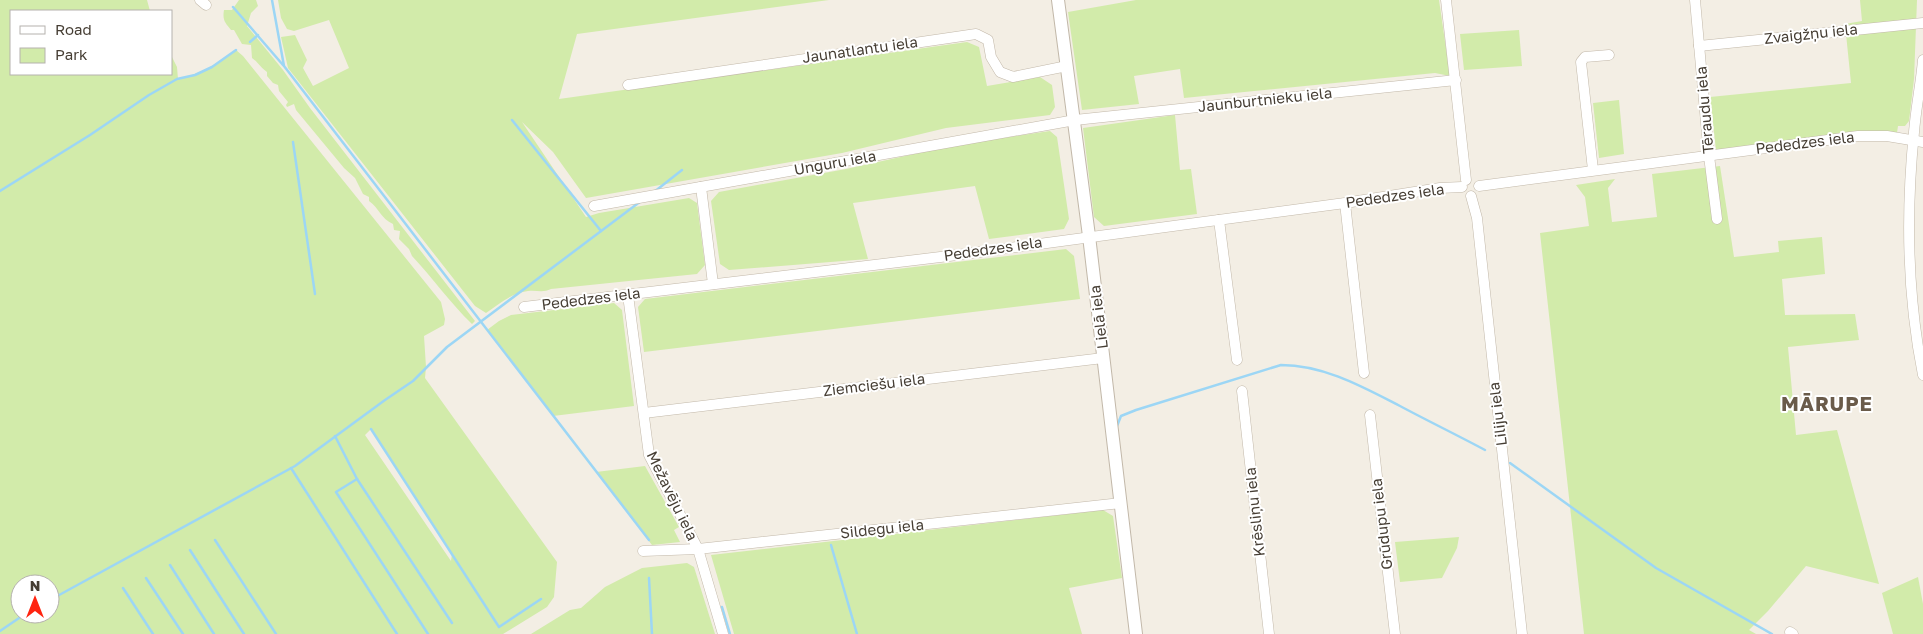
<svg xmlns="http://www.w3.org/2000/svg" width="1923" height="634" font-family="'Golos Text',sans-serif">
<rect width="100%" height="100%" fill="#f3eee4"/>
<g fill="#d2ebaa" fill-rule="evenodd">
<path d="M0,0H147L150,11H11V74H171V55L177,67L178,79C201,74 217,64 236,50L243,56L441,302L445,319L444,325L424,336L426,367L425,378L557,562L554,597L547,607L503,634H0ZM371,429L452,554L451,561L365,435ZM20,584H50V614H20Z"/>
<path d="M239,0H256L258,6L251,13L247,26L283,70L310,108L475,321L472,324C450,303 433,278 412,256L409,249L399,239L400,231L394,230L393,224C381,219 379,208 369,201V197L363,194L355,178L344,168L296,110L294,104L287,107L286,105L288,102L279,91L278,85L273,83L267,76V72C260,67 259,63 252,58L251,45L242,44L234,30H231C226,23 222,21 224,10H232Z"/>
<path d="M278,0H829L577,34L559,99L967,42L979,47L987,86L1040,77L1052,85L1055,107L1050,115L946,128L842,153L586,198L553,152L522,122L586,217L599,213L689,198L697,203L705,265L697,274L551,289C543,293 537,290 528,291C512,293 500,303 486,313L475,306L288,68L281,37L295,35L307,60L303,68L313,86L349,68L329,20L294,31L287,29L281,18Z"/>
<polygon points="1136,0 1439,0 1450,76 1435,73 1184,98 1180,69 1134,76 1139,104 1082,110 1068,12"/>
<polygon points="1860,0 1917,0 1914,79 1909,121 1905,126 1898,126 1897,133 1859,132 1716,150 1710,97 1851,83 1845,24 1862,21"/>
<polygon points="1519,30 1522,66 1464,70 1460,34"/>
<polygon points="1619,100 1624,154 1599,158 1593,103"/>
<polygon points="1175,115 1180,170 1191,169 1197,214 1104,226 1094,217 1083,128"/>
<polygon points="1050,131 1057,137 1069,219 1064,229 989,239 975,186 853,203 868,259 729,270 720,264 711,201 719,192 846,169 955,145"/>
<polygon points="1720,166 1734,257 1779,252 1778,241 1822,237 1825,274 1782,279 1785,315 1855,314 1859,340 1788,347 1796,435 1837,430 1879,584 1806,566 1768,611 1749,630 1756,634 1584,634 1540,233 1589,226 1585,197 1576,185 1615,179 1608,188 1612,222 1657,217 1652,174"/>
<polygon points="1066,249 1074,256 1080,299 644,352 638,307 645,299"/>
<polygon points="614,303 622,310 634,406 553,416 487,330 499,321 511,315"/>
<polygon points="645,466 679,527 674,530 680,542 652,545 596,472"/>
<polygon points="1103,510 1113,516 1122,578 1069,588 1082,634 734,634 711,555"/>
<polygon points="1459,537 1457,548 1442,578 1400,582 1395,542"/>
<polygon points="687,563 694,567 715,634 531,634 570,610 581,608 605,587 642,568"/>
<polygon points="1918,577 1923,604 1923,634 1893,634 1882,593"/>
</g>
<g fill="none" stroke-linecap="round" stroke-linejoin="round">
<g stroke="#9cd6f5" stroke-width="2.5">
<polyline points="272,0 284,66 649,540"/>
<polyline points="233,7 283,65"/>
<polyline points="250,42 258,35"/>
<polyline points="512,120 601,231"/>
<polyline points="293,142 315,294"/>
<polyline points="0,191 90,135 149,95 177,79 195,75 212,67 236,50"/>
<polyline points="654,192 682,170"/>
<path d="M1117,426L1121,416L1136,410L1281,365C1324,365 1363,387 1400,406C1428,421 1457,435 1485,450"/>
<polyline points="371,429 499,627 541,599"/>
<polyline points="335,436 357,479 452,623"/>
<polyline points="1510,463 1656,568 1772,634"/>
<polyline points="291,468 397,634"/>
<polyline points="357,479 336,492 428,634"/>
<polyline points="215,540 276,634"/>
<polyline points="831,545 857,634"/>
<polyline points="190,550 244,634"/>
<polyline points="170,565 214,634"/>
<polyline points="146,578 183,634"/>
<polyline points="649,578 652,634"/>
<polyline points="123,588 153,634"/>
<polyline points="50,600 295,466 385,400 413,381 447,347 641,201"/>
<polyline points="722,607 730,634"/>
<polyline points="0,631 25,614"/>
</g>
<g stroke="#c2b8a9" stroke-width="11">
<g id="minor">
<polyline points="200,0 206,5"/>
<polyline points="1446,0 1466,180"/>
<polyline points="1695,0 1709,156 1717,219"/>
<polyline points="1699,46 1923,23"/>
<path d="M1923,60C1921,84 1916,107 1914,132C1906,212 1907,295 1923,375"/>
<polyline points="628,85 976,34 988,40 991,57 1000,72 1013,77 1067,66"/>
<polyline points="1593,170 1581,62 1585,57 1609,55"/>
<polyline points="1479,186 1858,136 1887,136 1923,142"/>
<polyline points="701,187 713,284"/>
<polyline points="1471,196 1477,218 1522,634"/>
<polyline points="1345,203 1364,373"/>
<polyline points="594,206 1075,120 1456,80"/>
<polyline points="1219,220 1237,360"/>
<polyline points="628,295 649,455 698,549 723,634"/>
<polyline points="524,307 957,255 1345,203 1440,188 1462,187"/>
<polyline points="1242,391 1269,634"/>
<polyline points="644,413 1103,358"/>
<polyline points="1370,415 1395,634"/>
<polyline points="643,551 698,549 1121,503"/>
<polyline points="1790,632 1793,634"/>
</g>
</g>
<g stroke="#c2b8a9" stroke-width="14">
<polyline id="tertiary" points="1058,0 1089,236 1136,634"/>
</g>
<use href="#minor" stroke="#fff" stroke-width="10"/>
<use href="#tertiary" stroke="#fff" stroke-width="12"/>
</g>
<g text-anchor="middle" stroke-width="4" stroke-linejoin="round" paint-order="stroke">
<g font-size="15" fill="#463e34" stroke="#fff">
<text transform="translate(1811 34) rotate(-6)" y="5">Zvaigžņu iela</text>
<text transform="translate(860 50) rotate(-8)" y="5">Jaunatlantu iela</text>
<text transform="translate(1265 100) rotate(-6)" y="5">Jaunburtnieku iela</text>
<text transform="translate(1705 110) rotate(-95)" y="5">Tēraudu iela</text>
<text transform="translate(1805 143) rotate(-7)" y="5">Pededzes iela</text>
<text transform="translate(835 163) rotate(-10)" y="5">Unguru iela</text>
<text transform="translate(1395 196) rotate(-8)" y="5">Pededzes iela</text>
<text transform="translate(993 249) rotate(-8)" y="5">Pededzes iela</text>
<text transform="translate(591 299) rotate(-7)" y="5">Pededzes iela</text>
<text transform="translate(1099 317) rotate(-97)" y="5">Lielā iela</text>
<text transform="translate(874 385) rotate(-7)" y="5">Ziemciešu iela</text>
<text transform="translate(1498 414) rotate(-97)" y="5">Liliju iela</text>
<text transform="translate(672 496) rotate(64)" y="5">Mežavēju iela</text>
<text transform="translate(1255 512) rotate(-96)" y="5">Krēsliņu iela</text>
<text transform="translate(1382 524) rotate(-97)" y="5">Grūdupu iela</text>
<text transform="translate(882 529) rotate(-6)" y="5">Sildegu iela</text>
</g>
<g font-size="20" font-weight="bold" letter-spacing="1" fill="#6a5b4a" stroke="#fff">
<text x="1827" y="411">MĀRUPE</text>
</g>
</g>
<rect x="10" y="10" width="162" height="65" fill="#ffffff" stroke="#b5b2ae"/>
<rect x="20" y="26" width="25" height="8" fill="#ffffff" stroke="#b5b2ae"/>
<text x="55" y="35" font-size="15" fill="#463e34">Road</text>
<rect x="20" y="48" width="25" height="15" fill="#d2ebaa" stroke="#b5b2ae"/>
<text x="55" y="60" font-size="15" fill="#463e34">Park</text>
<g transform="translate(35 599)"><circle r="24" fill="#ffffff" stroke="#b5b2ae"/>
<path d="M0-4L9 19L0 12L-9 19Z" fill="#ff2410"/>
<text y="-8" font-size="14" font-weight="bold" text-anchor="middle" fill="#463e34">N</text>
</g>
</svg>
